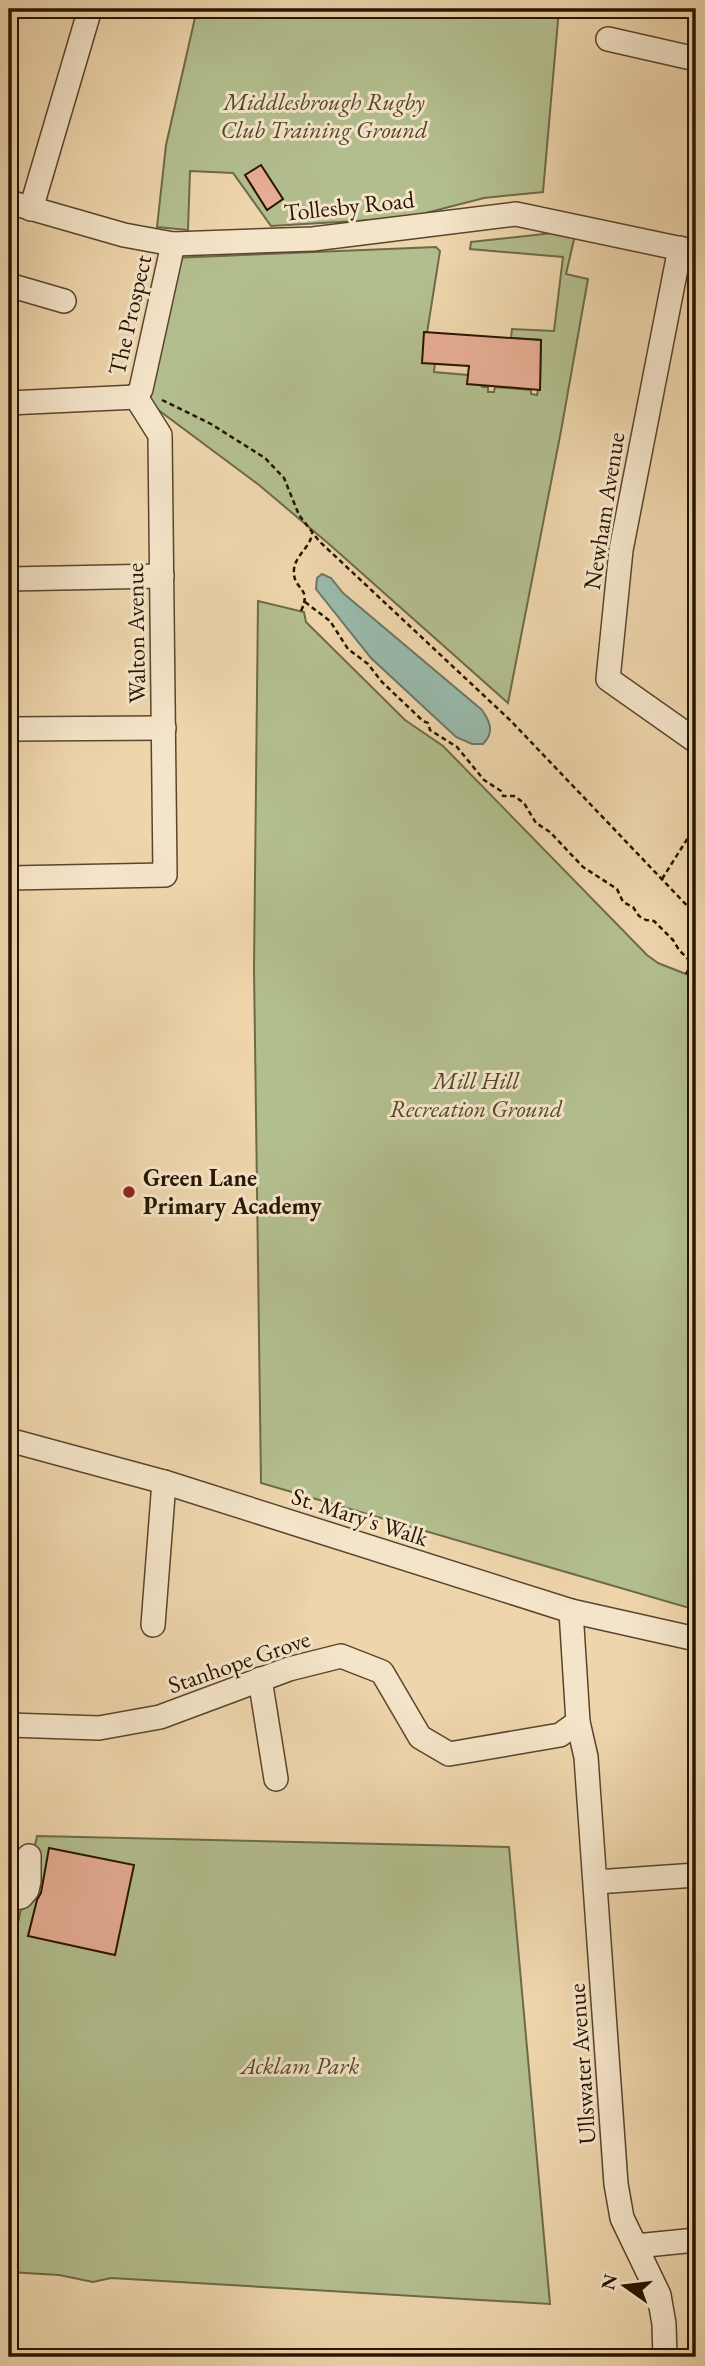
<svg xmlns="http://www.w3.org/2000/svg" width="705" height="2366" font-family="'EB Garamond',serif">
<rect width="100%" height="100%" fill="#eed5ac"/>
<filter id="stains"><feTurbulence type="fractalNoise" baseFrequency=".00286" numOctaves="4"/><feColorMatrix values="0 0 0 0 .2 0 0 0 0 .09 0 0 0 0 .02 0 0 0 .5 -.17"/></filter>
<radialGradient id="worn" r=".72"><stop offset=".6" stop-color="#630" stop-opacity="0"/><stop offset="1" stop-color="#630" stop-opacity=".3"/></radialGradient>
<g fill="#b3be8e" stroke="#6e6a48" stroke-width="2">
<polygon points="197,9 559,9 543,192 484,198 406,218 271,226 233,173 190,171 188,230 157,227 166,145"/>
<polygon points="562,232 575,235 566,274 588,279 561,431 508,703 329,544 259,485 149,403 172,258 436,247 440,251 427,333 435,363 434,372 468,375 483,387 488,387 488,392 494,392 495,387 531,390 531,394 537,395 538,390 540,390 541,340 511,338 512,329 554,331 563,257 470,249 471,242"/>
<polygon points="258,601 304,612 306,622 405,720 443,746 647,955 658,963 696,978 696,1610 261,1483 254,968"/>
<polygon points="37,1836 509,1847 550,2304 111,2278 93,2282 59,2275 9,2272 9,1964"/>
</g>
<path fill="#99b9ab" stroke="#6c7767" stroke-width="2" d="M322,574L331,578L343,593L482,710C490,722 495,732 483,744H472L456,737L371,658L316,589L317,578Z"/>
<g fill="#e7ad94" stroke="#281501" stroke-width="2">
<polygon points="261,165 283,199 267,210 245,175"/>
<polygon points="424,332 541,340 540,390 467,384 469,366 422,363"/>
<polygon points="49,1848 134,1865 115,1955 28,1936 37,1900 41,1893"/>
</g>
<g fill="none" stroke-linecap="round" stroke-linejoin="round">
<g stroke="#5a452c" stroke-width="26">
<g id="minor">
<polyline points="608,39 696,59"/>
<polyline points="9,202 124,235 173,244 313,239 516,214 696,252"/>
<polyline points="31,209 90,9"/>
<polyline points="680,248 621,550 608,679 696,741"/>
<polyline points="9,285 64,301"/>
<polyline points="136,397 141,389 173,244"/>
<polyline points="9,403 136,397"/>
<polyline points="9,579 162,576"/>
<polyline points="9,729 164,728"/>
<polyline points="9,878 165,875 160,435 136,397"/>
<polyline points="9,1440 164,1482 571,1611 696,1639"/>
<polyline points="153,1625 164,1482"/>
<polyline points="260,1679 276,1779"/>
<polyline points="578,1722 586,1757 616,2184 622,2218 659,2295 664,2324 665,2357"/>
<polyline points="9,1725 99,1728 160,1717 289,1669 341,1656 382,1672 420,1737 449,1754 560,1735 578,1722 571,1611"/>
<polyline points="596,1882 696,1875"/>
<polyline points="9,1899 21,1897 27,1890 29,1881 29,1856"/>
<polyline points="636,2246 696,2240"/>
</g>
</g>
<g stroke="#281501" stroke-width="2.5" stroke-dasharray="5 3.5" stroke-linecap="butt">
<polyline points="162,400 211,424 265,458 284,478 299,515 319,541 511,721 696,915"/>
<polyline points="305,602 330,621 348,649 368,664 382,682 423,721 428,723 430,730 457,747 484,780 501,791 503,796 514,796 524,803 536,823 550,832 583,867 617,889 623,902 633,907 639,916 646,920 654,921 673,940 679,950 692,963 696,963"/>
<path d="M301,611C313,586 292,591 294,569C296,554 311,547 312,533"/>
<polyline points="662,879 696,825"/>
<polyline points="686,974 692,963"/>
</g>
<use href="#minor" stroke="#f4e4c9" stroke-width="23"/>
</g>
<circle fill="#8f2418" stroke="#f4e4c9" stroke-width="2.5" cx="129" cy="1192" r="7"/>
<g text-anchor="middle" stroke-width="6" stroke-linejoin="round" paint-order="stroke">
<g font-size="24" font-style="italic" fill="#52482b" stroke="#f4e4c9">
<text x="324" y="110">Middlesbrough Rugby<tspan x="324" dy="28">Club Training Ground</tspan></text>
<text x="476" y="1089">Mill Hill<tspan x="476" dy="28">Recreation Ground</tspan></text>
<text x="300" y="2074">Acklam Park</text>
</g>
<g font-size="24" fill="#281501" stroke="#f4e4c9">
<text transform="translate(349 206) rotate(-6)" y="8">Tollesby Road</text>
<text transform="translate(130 315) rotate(-77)" y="8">The Prospect</text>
<text transform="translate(604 511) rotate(-81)" y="8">Newham Avenue</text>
<text transform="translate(136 633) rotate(-91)" y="8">Walton Avenue</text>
<text transform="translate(360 1517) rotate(18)" y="8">St. Mary's Walk</text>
<text transform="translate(239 1662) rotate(-19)" y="8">Stanhope Grove</text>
<text transform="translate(582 2064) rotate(-94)" y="8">Ullswater Avenue</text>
</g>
<g font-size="24" font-weight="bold" fill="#281501" stroke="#f4e4c9" text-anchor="start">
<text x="143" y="1186">Green Lane<tspan x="143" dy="28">Primary Academy</tspan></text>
</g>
</g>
<rect width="705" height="2366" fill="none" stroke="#eed5ac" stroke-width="35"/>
<rect x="10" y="10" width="684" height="2345" fill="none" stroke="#281501" stroke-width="3.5"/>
<rect x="18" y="18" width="670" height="2331" fill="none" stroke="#281501" stroke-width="2"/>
<g transform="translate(625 2286) rotate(284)" stroke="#f4e4c9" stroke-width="5" paint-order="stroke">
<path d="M0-5L12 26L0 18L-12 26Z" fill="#281501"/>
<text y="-10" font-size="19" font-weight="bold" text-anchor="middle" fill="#281501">N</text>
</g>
<rect width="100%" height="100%" filter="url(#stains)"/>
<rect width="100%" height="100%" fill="url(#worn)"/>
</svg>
